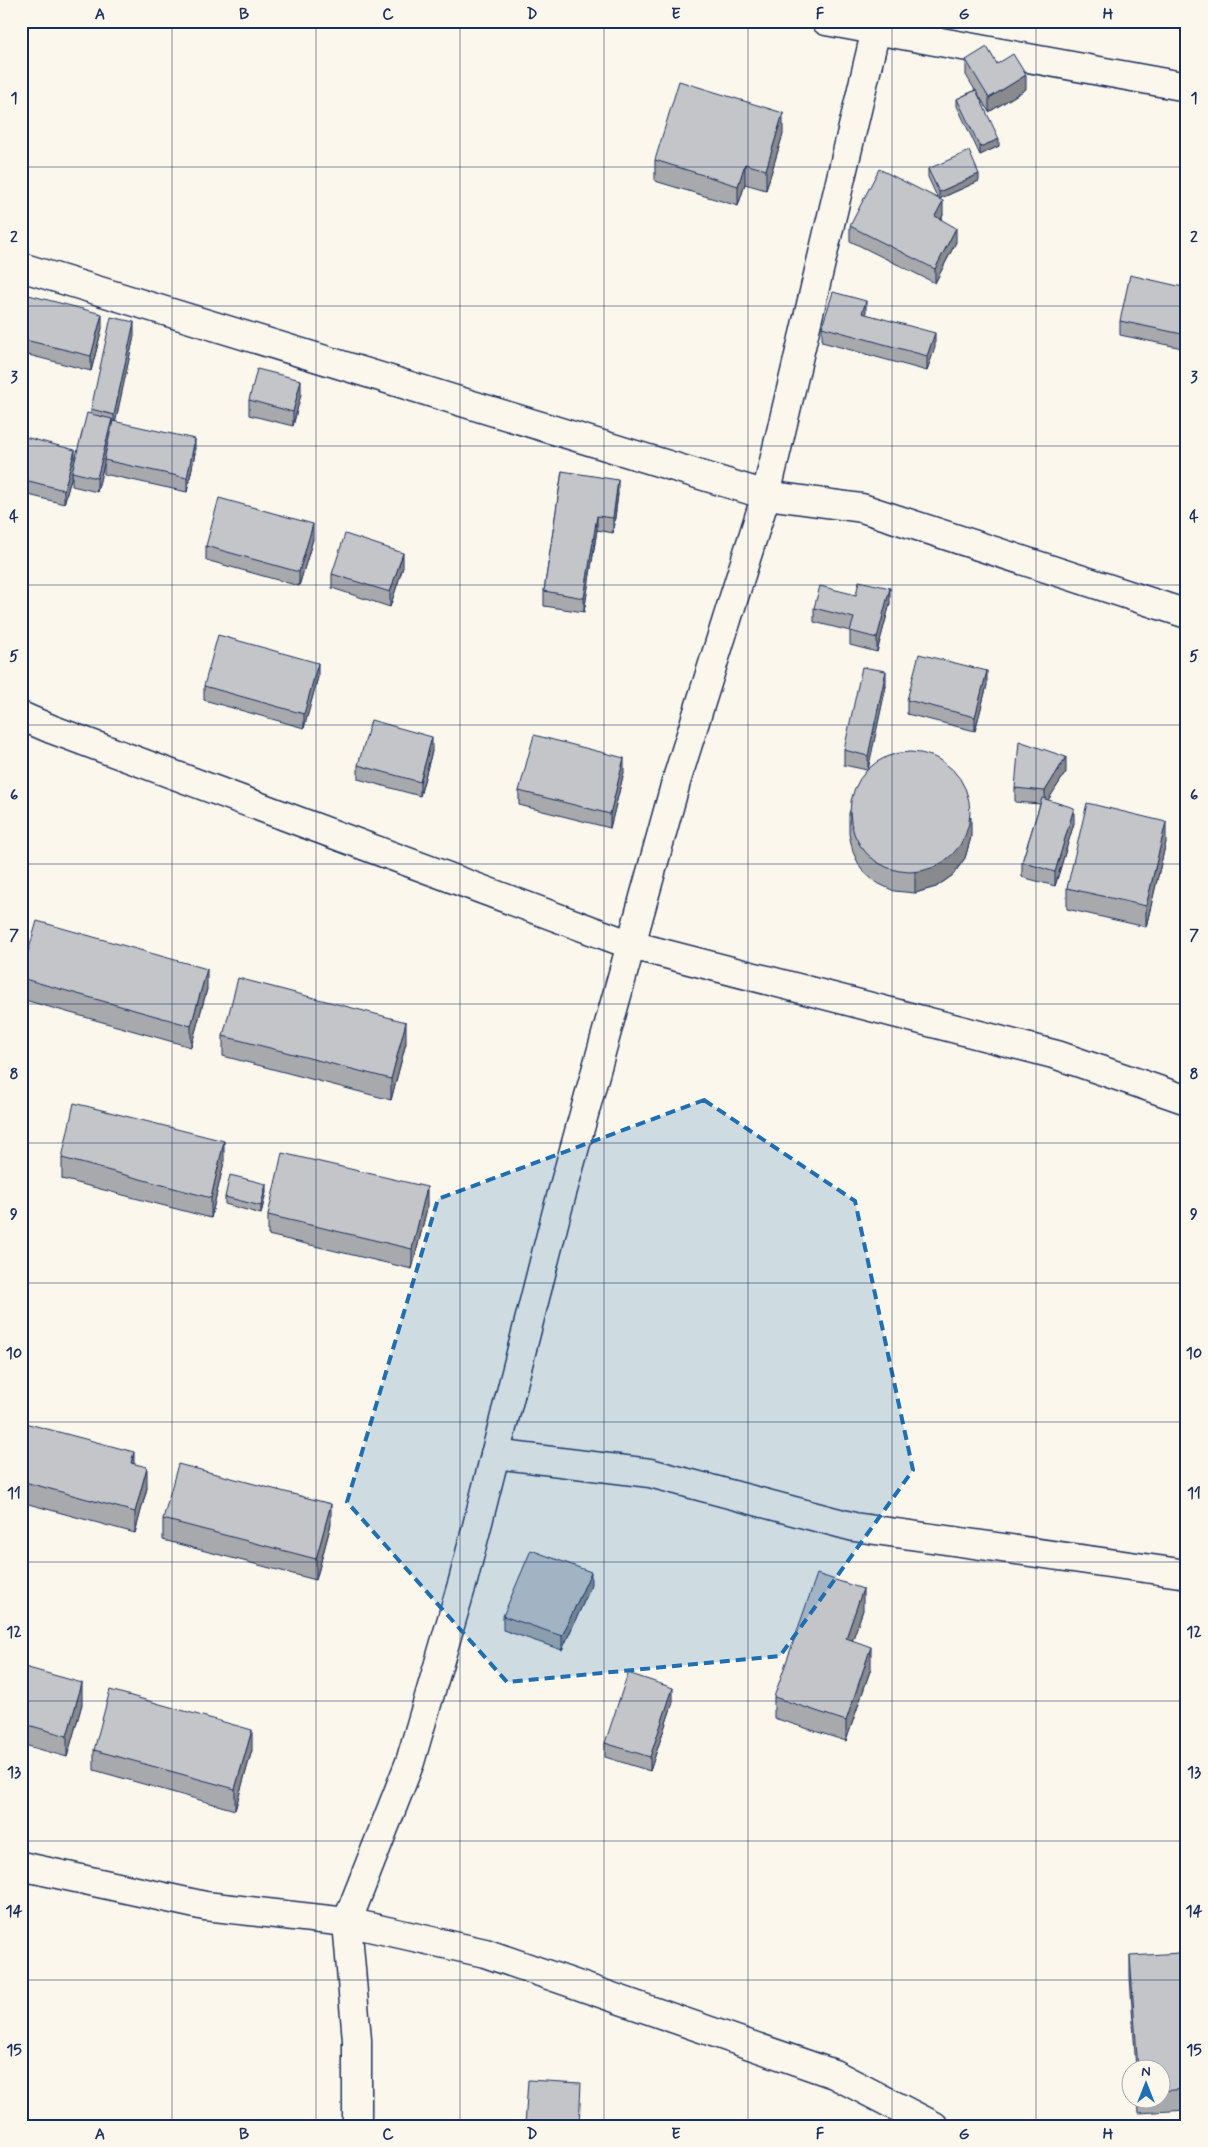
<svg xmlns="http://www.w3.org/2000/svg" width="1208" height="2147" font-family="Mynerve,sans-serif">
<rect width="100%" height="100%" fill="#fbf7ec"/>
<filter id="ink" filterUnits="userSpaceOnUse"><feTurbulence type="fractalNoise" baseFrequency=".02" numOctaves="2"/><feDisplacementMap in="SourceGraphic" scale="10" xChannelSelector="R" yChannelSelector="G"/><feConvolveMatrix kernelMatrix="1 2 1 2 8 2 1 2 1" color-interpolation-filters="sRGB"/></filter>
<g filter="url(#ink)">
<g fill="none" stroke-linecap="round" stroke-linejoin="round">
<g stroke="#1b2f5e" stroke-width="31">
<g id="minor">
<polyline points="826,21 1187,87"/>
<polyline points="21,267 766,495 862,508 1187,614"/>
<polyline points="21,716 51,729 631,945 1057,1055 1187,1100"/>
<polyline points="495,1454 650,1473 854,1527 1187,1574"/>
<polyline points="21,1866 205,1906 347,1922 485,1953 834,2074 934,2126"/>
<polyline points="357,2126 357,2040 347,1922 410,1762 463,1581 556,1215 676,782 766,495 878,21"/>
</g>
</g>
<use href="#minor" stroke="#fbf7ec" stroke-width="28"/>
</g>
<g fill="#a8a9ad" stroke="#1b2f5e">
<polygon points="966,60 997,64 1026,89 989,112 978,94 999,146 980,155 957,106 957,99 975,90 966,75"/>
<polygon points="783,134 766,190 745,184 738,206 655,181 655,160"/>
<polygon points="928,169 979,181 939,199 943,215 941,220 956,242 935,283 850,241 850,226 938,199 928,177"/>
<polygon points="1187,288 1187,349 1120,335 1120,321"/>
<polygon points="21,293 102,328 91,371 21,353"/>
<polygon points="866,314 935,347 927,371 822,342 822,327"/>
<polygon points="134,336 115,422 195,453 187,492 104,474 104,464 97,492 72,486 72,475 64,504 21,493 21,436 75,460 91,414 91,409"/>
<polygon points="301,394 293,426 249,415 249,400"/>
<polygon points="562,471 618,494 613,533 597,530 584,612 544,606 544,591"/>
<polygon points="313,539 299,586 206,560 206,546"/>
<polygon points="403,567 390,607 332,588 332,574"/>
<polygon points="856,595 890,603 877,652 850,645 850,631 814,622 814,608"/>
<polygon points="318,677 304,728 204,700 204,686"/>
<polygon points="987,685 975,731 907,714 907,700"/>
<polygon points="886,686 868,768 971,837 965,858 953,875 936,887 915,893 894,891 875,882 861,869 853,852 849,834 849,813 867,770 844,765 844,750"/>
<polygon points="432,751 420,796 358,779 358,765"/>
<polygon points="624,772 610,828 519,805 519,791"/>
<polygon points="1066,772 1048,800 1074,823 1055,886 1022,877 1022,862 1040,804 1015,802 1015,788"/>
<polygon points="1166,842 1146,927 1067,909 1067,888"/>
<polygon points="21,976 207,989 191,1047 21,999"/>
<polygon points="223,1036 406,1043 391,1100 223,1056"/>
<polygon points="62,1158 224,1162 211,1218 62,1179"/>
<polygon points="266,1192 261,1214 225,1204 225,1197"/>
<polygon points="427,1208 412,1269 268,1235 268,1215"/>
<polygon points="21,1422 134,1463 147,1488 135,1533 21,1502"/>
<polygon points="163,1519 331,1524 316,1580 163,1540"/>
<polygon points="591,1586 562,1650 503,1630 503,1616"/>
<polygon points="863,1610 852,1641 871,1668 846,1741 774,1718 774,1697"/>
<polygon points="21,1666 82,1704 67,1757 21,1744"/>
<polygon points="673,1702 650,1771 605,1757 605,1743"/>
<polygon points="94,1750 252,1750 235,1810 94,1770"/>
<polygon points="1130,1956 1187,2067 1187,2110 1139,2113 1138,2100 1160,2100 1160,2070 1136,2070 1130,1977"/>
</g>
<g fill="#888a8d" stroke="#1b2f5e">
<polygon points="1026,75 1026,89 989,112 989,98"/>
<polygon points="783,113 783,134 766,190 766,170"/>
<polygon points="999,139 999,146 980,155 980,147"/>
<polygon points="745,164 745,184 738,206 738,186"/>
<polygon points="979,174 979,181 939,199 939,192"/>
<polygon points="943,201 943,215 935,231 935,216"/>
<polygon points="956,228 956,242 935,283 935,269"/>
<polygon points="866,301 866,315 862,313"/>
<polygon points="102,314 102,328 91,371 91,356"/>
<polygon points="134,322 134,336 114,429 114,415"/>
<polygon points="935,333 935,347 927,371 927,356"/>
<polygon points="301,380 301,394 293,426 293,412"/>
<polygon points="112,419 112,434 104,460 104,464 97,492 97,478"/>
<polygon points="195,439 195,453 187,492 187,478"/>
<polygon points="75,450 75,464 72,472 72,475 64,504 64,490"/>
<polygon points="618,480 618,494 613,533 613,518"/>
<polygon points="597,516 597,530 584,612 584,598"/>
<polygon points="313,524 313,539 299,586 299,572"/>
<polygon points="403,553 403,567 390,607 390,592"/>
<polygon points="890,588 890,603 877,652 877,638"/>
<polygon points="318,663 318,677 304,728 304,714"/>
<polygon points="886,671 886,686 868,770 868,756"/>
<polygon points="987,671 987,685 975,731 975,717"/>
<polygon points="432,737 432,751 420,796 420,782"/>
<polygon points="1066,757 1066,772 1045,805 1045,791"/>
<polygon points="624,758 624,772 610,828 610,814"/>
<polygon points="1074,808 1074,823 1055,886 1055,872"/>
<polygon points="971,817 971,837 965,858 953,875 936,887 915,893 915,872"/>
<polygon points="1166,822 1166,842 1146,927 1146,906"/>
<polygon points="207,969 207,989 191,1047 191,1026"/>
<polygon points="406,1022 406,1043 391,1100 391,1079"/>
<polygon points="224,1141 224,1162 211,1218 211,1198"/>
<polygon points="266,1184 266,1192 261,1214 261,1206"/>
<polygon points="427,1187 427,1208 412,1269 412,1249"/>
<polygon points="134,1452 134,1473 131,1463"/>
<polygon points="147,1467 147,1488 135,1533 135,1512"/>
<polygon points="331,1504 331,1524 316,1580 316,1559"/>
<polygon points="591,1572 591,1586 562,1650 562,1636"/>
<polygon points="863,1589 863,1610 846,1659 846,1638"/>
<polygon points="871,1647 871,1668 846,1741 846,1721"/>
<polygon points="82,1683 82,1704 67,1757 67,1736"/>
<polygon points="673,1688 673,1702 650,1771 650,1757"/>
<polygon points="252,1730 252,1750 235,1810 235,1789"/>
</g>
<g fill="#c3c5c9" stroke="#1b2f5e">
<polygon points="987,47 997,64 1013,54 1026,75 989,98 966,60"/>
<polygon points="679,81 783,113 766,170 745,164 738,186 655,160"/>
<polygon points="976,90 999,139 980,147 957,99"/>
<polygon points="969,151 979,174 939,192 928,169"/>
<polygon points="879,169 943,201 935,216 956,228 935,269 850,226"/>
<polygon points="1130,275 1187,288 1187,335 1120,321"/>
<polygon points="833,292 866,301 862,313 935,333 927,356 822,327"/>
<polygon points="21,293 102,314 91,356 21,339"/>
<polygon points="111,317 134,322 114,415 91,409"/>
<polygon points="257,369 301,380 293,412 249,400"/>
<polygon points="87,413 112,419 97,478 72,472"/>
<polygon points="113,421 195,439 187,478 104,460"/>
<polygon points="21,436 75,450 64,490 21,479"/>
<polygon points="562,471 618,480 613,518 597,516 584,598 544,591"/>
<polygon points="219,498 313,524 299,572 206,546"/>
<polygon points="345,534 403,553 390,592 332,574"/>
<polygon points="859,581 890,588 877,638 850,631 854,618 814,608 820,586 856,595"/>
<polygon points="218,635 318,663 304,714 204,686"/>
<polygon points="919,654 987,671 975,717 907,700"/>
<polygon points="862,667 886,671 868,756 844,750"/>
<polygon points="371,720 432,737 420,782 358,765"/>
<polygon points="534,735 624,758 610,814 519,791"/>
<polygon points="1019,741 1066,757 1045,791 1015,788"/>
<circle cx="910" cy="812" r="60"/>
<polygon points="1042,798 1074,808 1055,872 1022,862"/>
<polygon points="1087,803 1166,822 1146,906 1067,888"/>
<polygon points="37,921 207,969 191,1026 21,978 21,976"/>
<polygon points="238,978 406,1022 391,1079 223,1036"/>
<polygon points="74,1103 224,1141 211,1198 62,1158"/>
<polygon points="282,1153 427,1187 412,1249 268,1215"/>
<polygon points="230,1175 266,1184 261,1206 225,1197"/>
<polygon points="21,1422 134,1452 131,1463 147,1467 135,1512 21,1481"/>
<polygon points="178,1464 331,1504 316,1559 163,1519"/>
<polygon points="531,1550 591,1572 562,1636 503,1616"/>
<polygon points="817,1574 863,1589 846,1638 871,1647 846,1721 774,1697"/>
<polygon points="21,1666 82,1683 67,1736 21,1723"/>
<polygon points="628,1673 673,1688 650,1757 605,1743"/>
<polygon points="110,1690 252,1730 235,1789 94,1750"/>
<polygon points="1180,1953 1187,2067 1187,2089 1160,2091 1160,2070 1138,2070 1130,1956"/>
<polygon points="528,2080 581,2083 579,2126 525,2126"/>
</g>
</g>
<path fill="#1f6fb2" fill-opacity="0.2" stroke="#1f6fb2" stroke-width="4" stroke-dasharray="10 6" stroke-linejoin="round" d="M704,1100L855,1201L913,1470L780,1656L507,1682L347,1502L438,1199Z"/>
<path fill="none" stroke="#1b2f5e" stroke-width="1" stroke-opacity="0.55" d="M172,21V2126M316,21V2126M460,21V2126M604,21V2126M748,21V2126M892,21V2126M1036,21V2126M21,167H1187M21,306H1187M21,446H1187M21,585H1187M21,725H1187M21,864H1187M21,1004H1187M21,1143H1187M21,1283H1187M21,1422H1187M21,1562H1187M21,1701H1187M21,1841H1187M21,1980H1187"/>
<rect width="1208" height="2147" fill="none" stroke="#fbf7ec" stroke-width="55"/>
<g transform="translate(1146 2084)"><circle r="24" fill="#fbf7ec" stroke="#a1a7b3"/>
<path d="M0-4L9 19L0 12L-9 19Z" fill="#1f6fb2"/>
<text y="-8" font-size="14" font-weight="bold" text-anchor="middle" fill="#1b2f5e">N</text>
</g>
<rect x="28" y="28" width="1152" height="2092" fill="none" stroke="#1b2f5e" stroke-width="2"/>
<g font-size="16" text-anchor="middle" font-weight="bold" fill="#1b2f5e">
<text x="100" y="19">A</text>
<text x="244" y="19">B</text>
<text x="388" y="19">C</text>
<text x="532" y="19">D</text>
<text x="676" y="19">E</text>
<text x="820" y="19">F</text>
<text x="964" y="19">G</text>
<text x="1108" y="19">H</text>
<text x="14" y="103">1</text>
<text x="1194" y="103">1</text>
<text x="14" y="242">2</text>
<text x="1194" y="242">2</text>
<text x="14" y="382">3</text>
<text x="1194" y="382">3</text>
<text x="14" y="521">4</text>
<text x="1194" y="521">4</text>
<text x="14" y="661">5</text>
<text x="1194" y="661">5</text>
<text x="14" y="800">6</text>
<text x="1194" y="800">6</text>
<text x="14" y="940">7</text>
<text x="1194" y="940">7</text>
<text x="14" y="1079">8</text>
<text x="1194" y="1079">8</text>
<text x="14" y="1219">9</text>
<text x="1194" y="1219">9</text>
<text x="14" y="1358">10</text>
<text x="1194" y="1358">10</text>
<text x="14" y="1498">11</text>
<text x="1194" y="1498">11</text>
<text x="14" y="1637">12</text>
<text x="1194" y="1637">12</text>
<text x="14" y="1777">13</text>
<text x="1194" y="1777">13</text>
<text x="14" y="1916">14</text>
<text x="1194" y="1916">14</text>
<text x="14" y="2055">15</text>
<text x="1194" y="2055">15</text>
<text x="100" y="2139">A</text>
<text x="244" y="2139">B</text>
<text x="388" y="2139">C</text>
<text x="532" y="2139">D</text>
<text x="676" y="2139">E</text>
<text x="820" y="2139">F</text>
<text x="964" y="2139">G</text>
<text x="1108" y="2139">H</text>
</g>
</svg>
